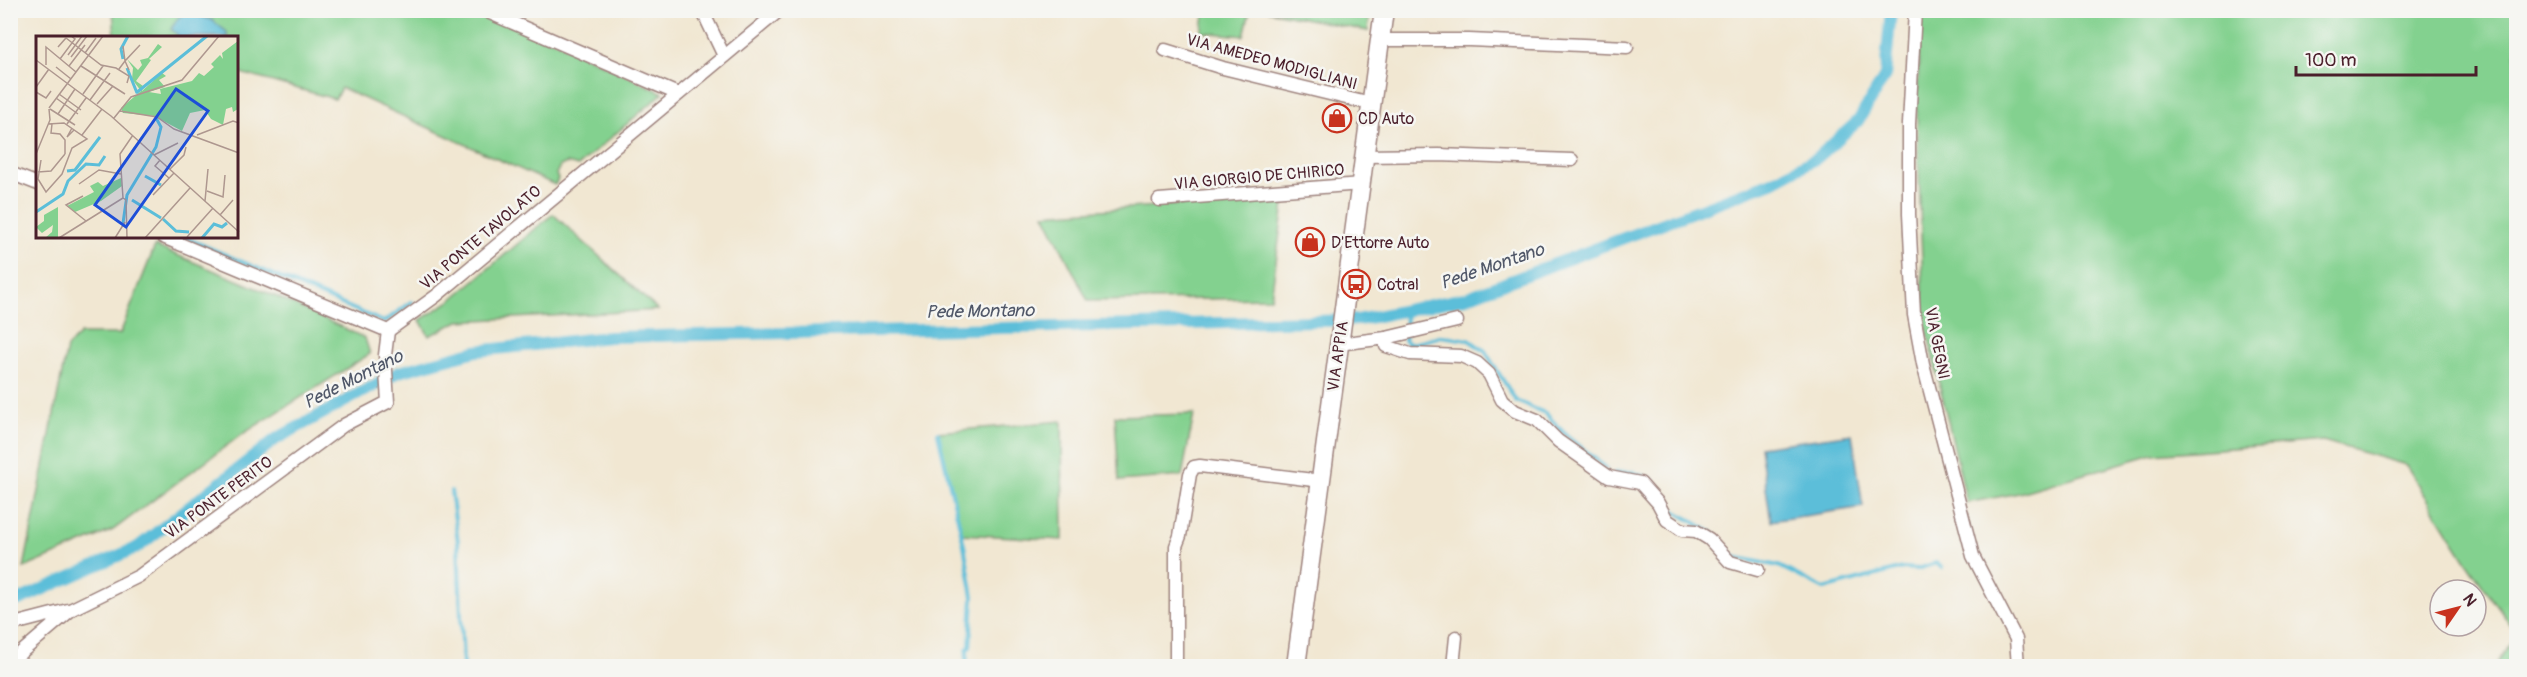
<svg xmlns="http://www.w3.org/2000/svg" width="2527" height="677" font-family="Pangolin,sans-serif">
<rect width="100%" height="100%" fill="#f6f6f2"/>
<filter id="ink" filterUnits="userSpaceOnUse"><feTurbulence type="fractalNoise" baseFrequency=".0167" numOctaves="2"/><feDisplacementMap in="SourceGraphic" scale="12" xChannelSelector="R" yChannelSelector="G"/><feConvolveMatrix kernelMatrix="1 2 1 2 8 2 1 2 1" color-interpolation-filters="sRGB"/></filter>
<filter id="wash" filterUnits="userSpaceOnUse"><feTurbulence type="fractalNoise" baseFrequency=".008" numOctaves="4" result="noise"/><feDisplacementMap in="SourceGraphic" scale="24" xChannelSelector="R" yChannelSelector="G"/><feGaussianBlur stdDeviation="1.35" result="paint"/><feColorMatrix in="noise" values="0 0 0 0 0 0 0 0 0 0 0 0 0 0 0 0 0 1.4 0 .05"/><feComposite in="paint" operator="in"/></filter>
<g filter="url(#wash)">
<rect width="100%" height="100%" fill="#f1e7d2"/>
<g fill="#83d18f" stroke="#66785d" stroke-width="1.5">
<polygon points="113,11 491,11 663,93 578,166 567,163 560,166 556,174 558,179 555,185 341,88 335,99 237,72 237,38 115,36"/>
<polygon points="1205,11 1250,11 1244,36 1201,32"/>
<polygon points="1268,11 1370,11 1368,31"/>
<polygon points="1920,11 2516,11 2516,633 2470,567 2406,465 2323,441 2153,454 2019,493 1967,503 1924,318 1917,120"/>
<polygon points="1285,197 1271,298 1088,301 1044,214"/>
<polygon points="553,214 658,310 459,321 429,336 420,320 450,301"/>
<polygon points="155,246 273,295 365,338 370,354 241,435 113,530 24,568 67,347 80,334 120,334"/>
<polygon points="1194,414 1182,476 1119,481 1115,416"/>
<polygon points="1062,421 1063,540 961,534 938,432"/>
<polygon points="2516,637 2516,666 2495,666"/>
</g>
<g fill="#5bbed9" stroke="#526e82" stroke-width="1.5">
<polygon points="187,12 212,20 227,32 227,37 180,37 171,29 178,18"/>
<polygon points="1852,434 1863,507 1771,521 1760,447"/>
</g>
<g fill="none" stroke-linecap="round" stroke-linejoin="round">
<g stroke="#5bbed9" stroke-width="4">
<polyline points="184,237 384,322 412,302"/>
<polyline points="1406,310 1405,340 1409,345 1441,336 1469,340 1485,351 1516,401 1545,413 1563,432 1606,468"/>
<polyline points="938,433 964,545 973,597 970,647 967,649 966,666"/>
<polyline points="1615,473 1633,472 1652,480 1668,507 1713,533 1734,557 1779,566 1824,589 1903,568 1917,569 1936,563 1942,568"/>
<polyline points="451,491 458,542 463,666"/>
</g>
<polyline stroke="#5bbed9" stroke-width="12" points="10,601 19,600 138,547 276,439 399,372 476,351 609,337 1358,320 1465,298 1772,182 1817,158 1858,121 1885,76 1891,10"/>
</g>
</g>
<g filter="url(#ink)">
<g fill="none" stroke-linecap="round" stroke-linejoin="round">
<g stroke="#9e837e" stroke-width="15">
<g id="minor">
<polyline points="702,10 724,56"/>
<polyline points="1915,10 1909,124 1909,214 1914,315 1923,364 1973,556 2016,639 2018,666"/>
<polyline points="490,13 678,94"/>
<polyline points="1380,40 1469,40 1627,47"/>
<polyline points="1165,50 1223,68 1371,104"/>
<polyline points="1364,156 1439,155 1572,160"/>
<polyline points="10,173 38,184"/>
<polyline points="1159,200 1361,184"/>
<polyline points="163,237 388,331 436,296 780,10"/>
<polyline points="1386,338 1457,321"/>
<polyline points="1338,344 1386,338 1386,346 1410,354 1461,356 1477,363 1489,374 1502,400 1515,411 1537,420 1558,441 1609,477 1640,483 1658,503 1667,520 1682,530 1696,531 1709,539 1730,562 1758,570"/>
<polyline points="10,625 68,610"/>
<polyline points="10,662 72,609 139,576 344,425 388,402 385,355 388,331"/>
<polyline points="1176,666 1176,546 1180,536 1190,474 1194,467 1200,466 1321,481"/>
<polyline points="1453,666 1456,637"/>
</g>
</g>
<g stroke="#9e837e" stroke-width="21">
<polyline id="primary" points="1296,666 1384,10"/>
</g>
<use href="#minor" stroke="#fff" stroke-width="12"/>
<use href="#primary" stroke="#fff" stroke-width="18"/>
</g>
</g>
<defs>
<g id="shop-ring" transform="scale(1.5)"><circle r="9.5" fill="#f6f6f2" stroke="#c8321e" stroke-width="1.5"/><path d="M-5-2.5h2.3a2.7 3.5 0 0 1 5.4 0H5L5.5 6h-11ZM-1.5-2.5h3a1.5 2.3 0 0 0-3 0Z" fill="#c8321e"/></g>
<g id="bus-ring" transform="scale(1.5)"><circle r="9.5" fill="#f6f6f2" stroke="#c8321e" stroke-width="1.5"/><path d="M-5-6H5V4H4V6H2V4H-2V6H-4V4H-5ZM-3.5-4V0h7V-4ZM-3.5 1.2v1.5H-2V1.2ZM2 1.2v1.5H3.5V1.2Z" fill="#c8321e"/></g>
</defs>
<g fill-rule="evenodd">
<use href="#shop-ring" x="1337" y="118"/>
<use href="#shop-ring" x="1310" y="242"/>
<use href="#bus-ring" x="1356" y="284"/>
</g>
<g text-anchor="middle" stroke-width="5" stroke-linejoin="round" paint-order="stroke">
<g font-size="16" fill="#4a1f2b" stroke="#f6f6f2">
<text transform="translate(1272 61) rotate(15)" y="6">VIA AMEDEO MODIGLIANI</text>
<text transform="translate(1259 176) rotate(-5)" y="6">VIA GIORGIO DE CHIRICO</text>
<text transform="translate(480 237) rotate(-40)" y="6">VIA PONTE TAVOLATO</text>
<text transform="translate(1938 343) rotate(79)" y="6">VIA GEGNI</text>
<text transform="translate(1337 356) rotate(-82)" y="6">VIA APPIA</text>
<text transform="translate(218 497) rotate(-36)" y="6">VIA PONTE PERITO</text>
</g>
<g font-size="16" fill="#4a1f2b" stroke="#f6f6f2" text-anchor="start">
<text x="1358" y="124">CD Auto</text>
<text x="1331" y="248">D'Ettorre Auto</text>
<text x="1377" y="290">Cotral</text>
</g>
<g font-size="18" font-style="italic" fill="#505768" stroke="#f6f6f2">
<text transform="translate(1492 266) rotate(-19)" y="6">Pede Montano</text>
<text transform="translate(980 311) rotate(-1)" y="6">Pede Montano</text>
<text transform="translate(353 379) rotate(-27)" y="6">Pede Montano</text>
</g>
</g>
<g transform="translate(36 36)">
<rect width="202" height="202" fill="#f1e7d2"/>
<path d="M202,5V73L197,76L196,71L190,73L187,89L175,83L169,74L154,77L146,95L118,80L87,77L85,72L105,55L96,43L97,32L91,23L102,34L106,29L104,24L112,22L122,8L126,11L113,23L115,24L100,45L107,50L106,55L126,37L130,40L123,44L129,51L113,56L125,58L124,53L156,45L163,37L168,40L178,31L175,28L184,19L187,23L186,17ZM85,142L86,150L65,165L39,176L31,170L58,156L54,150L62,146L67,150ZM22,171V202H9L16,196L17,189L6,197L0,191L8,185V179Z" fill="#83d18f"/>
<path fill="none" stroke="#5bbed9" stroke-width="3" d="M87,23L85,13L92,0M91,32L101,57M100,57L171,0M31,135L39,134L64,101M109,140L125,149M96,164L125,182M0,176L27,158L32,145L50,128L63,129L69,120M127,183L140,195L153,196M87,187L91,159L120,111L125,91L120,82M166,202L178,188L186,191L191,187"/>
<path fill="none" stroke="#ae978f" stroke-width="1.5" d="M30,2L65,29L80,32L93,40L91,47M29,3L22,11L30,2M49,17L60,2M32,19L46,0M35,21L51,0M24,23L39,3L35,0M0,24L75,80L203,196M10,29V11L40,36M33,30L49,9M45,30L89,58M20,31L35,43M83,33L89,25L87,10M93,34L89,25L104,9M0,51L13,33M0,56L10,62L15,55M23,58L45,74M47,58L67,30M20,62L42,78M54,64L74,37M61,68L77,50M13,72L67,0M14,73L39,89M84,75L121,81L138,93L203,117M22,78L39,53M78,82L95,61L146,44L183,0M16,88L15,97L24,98L29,104V118M31,88L50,62M36,92L31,101L38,94M46,99L66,73M161,99L197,85L203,87M0,118L14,84L13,73M118,119L142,107M5,124L2,143L10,156L26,138L36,112L51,103L28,87L12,88M124,124L119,130L133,142M134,133L148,119L150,111M2,136L15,135L29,118M43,148L63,134L85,138M171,155L187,161L189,139M117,159L138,137M47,160L30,169L50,185M87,162L90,164L91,202M169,165L172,133M184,179L197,164M151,201L177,172M23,202L87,162L84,118L97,99M79,202L89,186M109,202L154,152"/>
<path fill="#1d4ed8" fill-opacity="0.15" stroke="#1d4ed8" stroke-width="3" d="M140,53L172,75L90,191L59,169Z"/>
<rect width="202" height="202" fill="none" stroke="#4a1f2b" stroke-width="3"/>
</g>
<rect width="2527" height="677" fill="none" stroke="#f6f6f2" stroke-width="36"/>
<g transform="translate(2458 608) rotate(55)"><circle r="28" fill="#f6f6f2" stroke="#b1a0a2" stroke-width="1.5"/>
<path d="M0-4.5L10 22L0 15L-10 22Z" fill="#c8321e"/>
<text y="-9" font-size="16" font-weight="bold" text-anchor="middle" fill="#4a1f2b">N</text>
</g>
<path d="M2296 66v9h180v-9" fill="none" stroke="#4a1f2b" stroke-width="3"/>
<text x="2305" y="66" font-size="18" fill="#4a1f2b" stroke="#f6f6f2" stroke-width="4.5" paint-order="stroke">100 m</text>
</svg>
